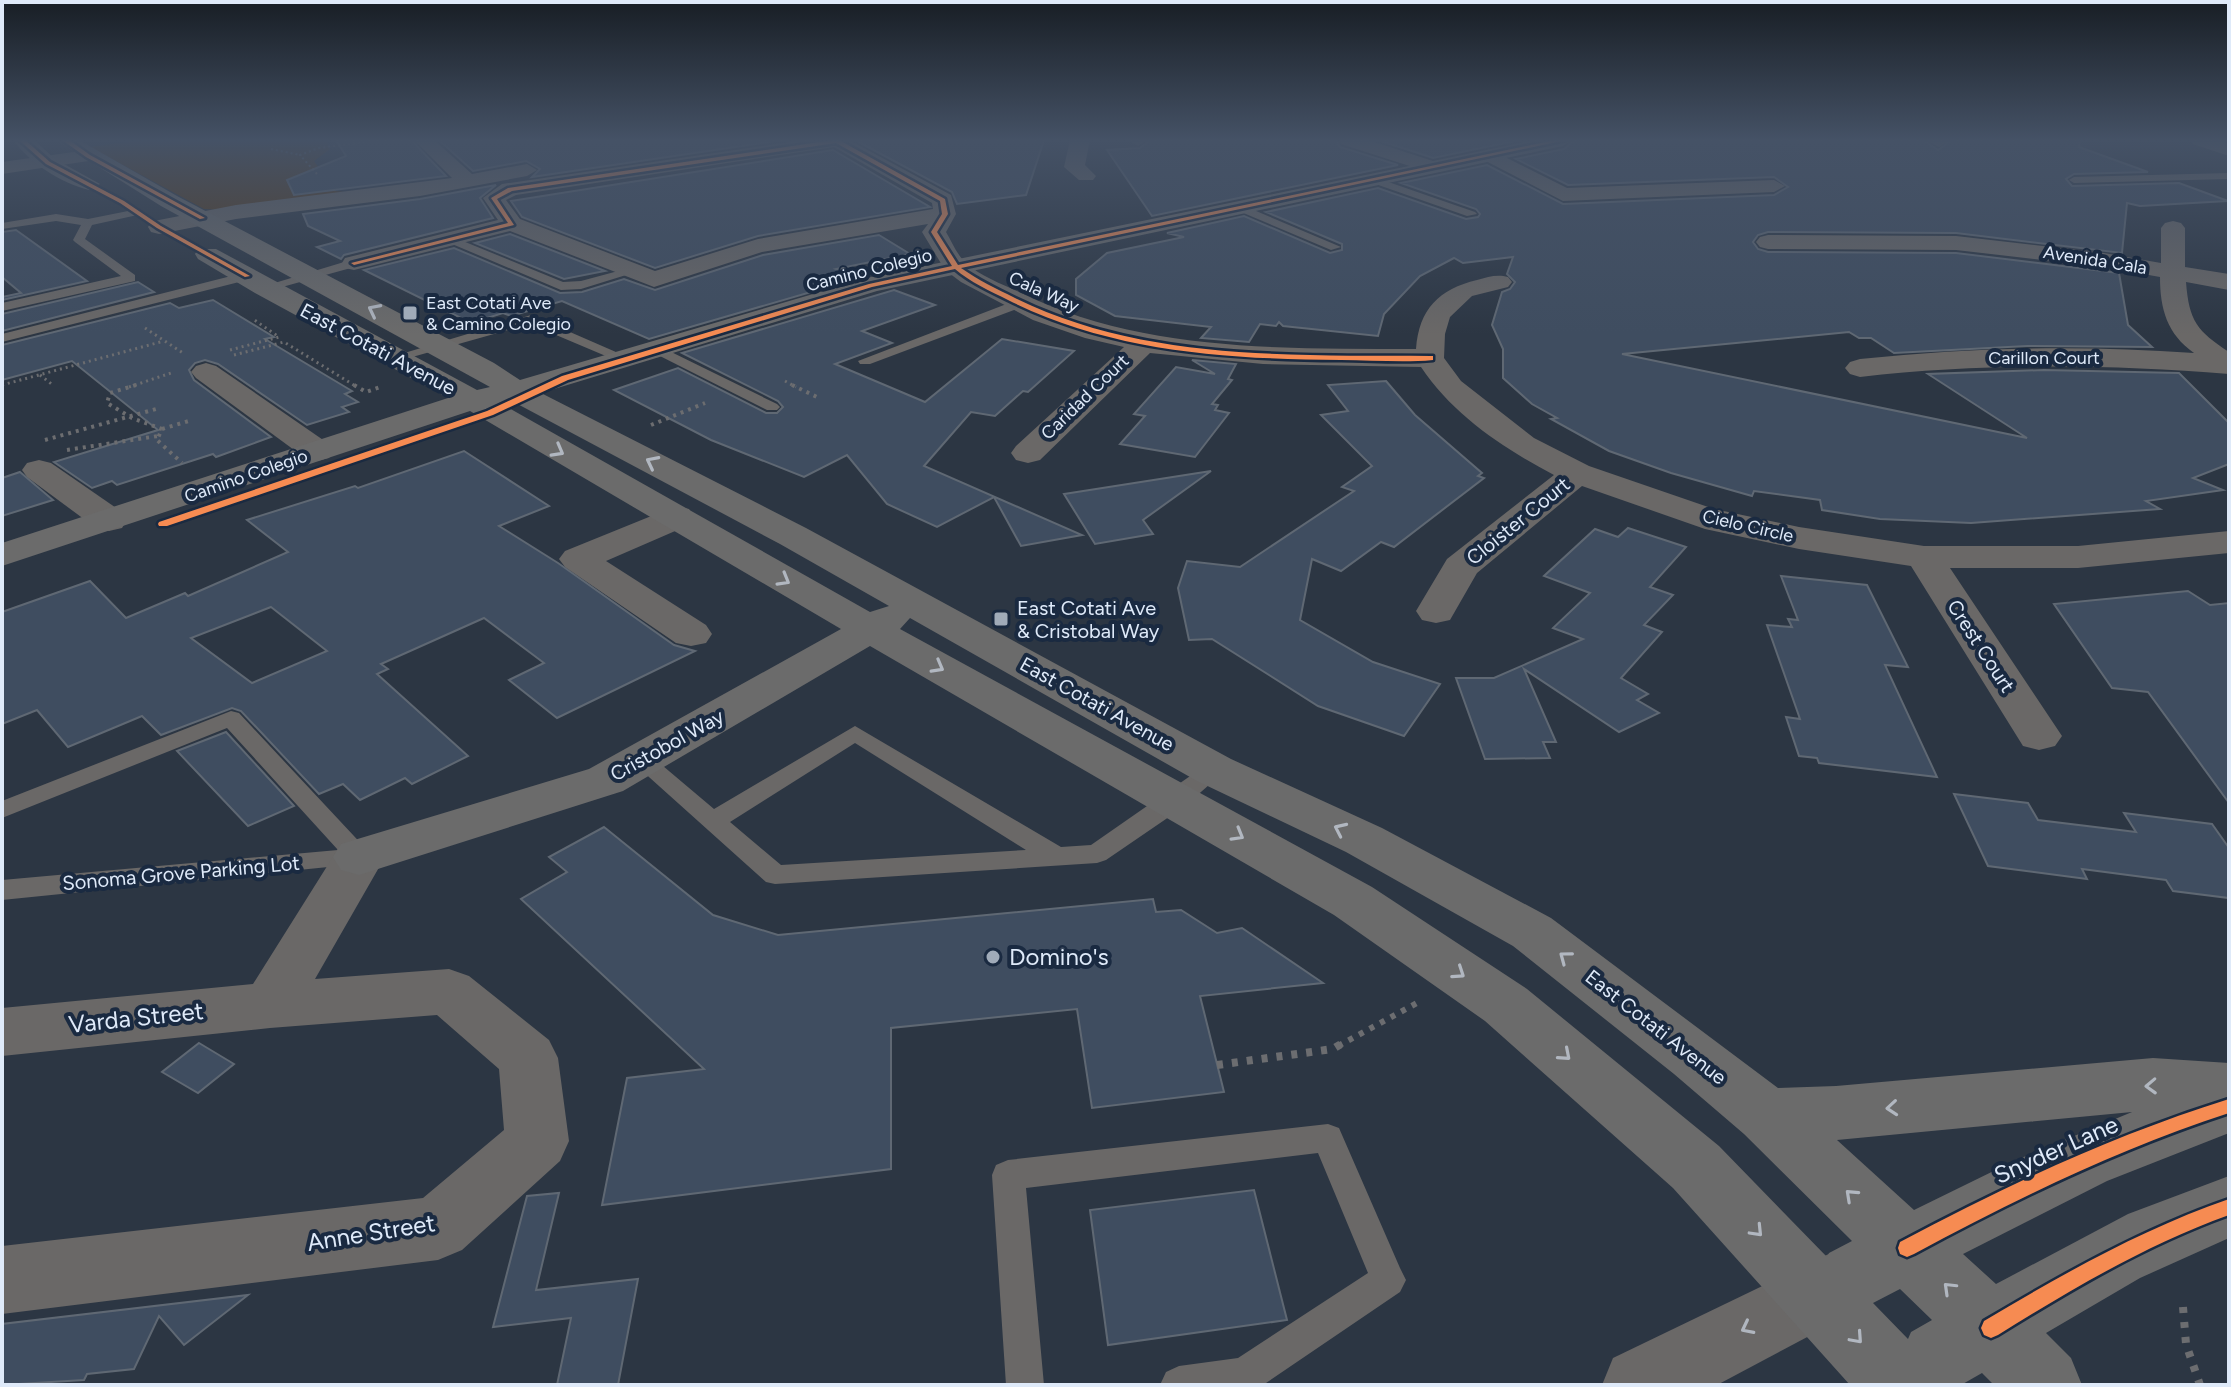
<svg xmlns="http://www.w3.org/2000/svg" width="2231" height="1387" font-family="Figtree,sans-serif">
<rect width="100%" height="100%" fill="#2c3643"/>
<polygon fill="#553919" points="145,140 325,140 330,149 314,161 335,191 365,194 221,210 204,209 90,147"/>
<g fill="#3f4d60" stroke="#5f6873" stroke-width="2" fill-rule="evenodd">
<polygon points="336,140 411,140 446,176 294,195 287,180 346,156"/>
<polygon points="439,140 783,140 532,177 540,169 526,161 473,171"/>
<polygon points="855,140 1044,140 1026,195 957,204 952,192"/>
<polygon points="1150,140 1336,140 1340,147 1398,165 1152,216 1107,150 1140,148"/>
<polygon points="1378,140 1520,140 1433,158"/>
<polygon points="1575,140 1923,140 1938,150 1952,140 2080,140 2079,147 2148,172 2074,174 2066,179 2072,186 2179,183 2228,201 2140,206 2127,203 2122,253 1956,233 1768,232 1758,235 1753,242 1758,249 1768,252 1956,253 2119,273 2128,325 2152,347 2027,346 1894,353 1871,338 1859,338 1849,332 1622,354 2027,438 1928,374 2044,370 2179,373 2229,423 2229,464 2193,478 2223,490 2146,501 2160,509 1971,523 1880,519 1822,510 1820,500 1754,491 1752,496 1671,473 1609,451 1551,419 1557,418 1532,404 1503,378 1503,349 1492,325 1502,292 1510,289 1515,282 1507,274 1513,257 1463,263 1454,258 1420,276 1384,314 1378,336 1283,326 1279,322 1276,326 1260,324 1249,342 1201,338 1211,327 1115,316 1076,295 1076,279 1107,253 1184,237 1167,233 1244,216 1330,253 1342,250 1342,244 1266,212 1378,188 1466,219 1478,217 1480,214 1476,209 1401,183 1487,165 1563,204 1774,195 1788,187 1774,177 1568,185 1516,159 1564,149"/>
<polygon points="833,150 930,207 758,236 655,268 522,217 511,201"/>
<polygon points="496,185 480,198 493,218 344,255 341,259 317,247 340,241 308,226 303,214 420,199"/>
<polygon points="16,230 87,281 2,300 2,297 21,293 2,277 2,232"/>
<polygon points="510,234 605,271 564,279 475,243"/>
<polygon points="879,235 910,254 836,269 859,278 649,339 562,301 511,316 503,313 471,323 364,270 454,248 560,293 582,292 624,279 655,290 763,255"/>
<polygon points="138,282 154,292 2,331 2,314"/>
<polygon points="894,290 935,305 862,331 892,343 835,364 925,402 1002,339 1074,351 1028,392 1023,391 995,416 971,412 924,466 1082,535 1021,546 994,497 937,527 887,504 847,455 804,477 711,440 614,390 678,368 766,413 777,413 783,407 778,401 682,353"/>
<polygon points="213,300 274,337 265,339 352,391 345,394 358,402 342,407 349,412 307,425 218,364 205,360 195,363 189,370 194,380 271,437 216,457 213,454 117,485 112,481 92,488 54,462 158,430 72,361 2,380 2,345 170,303 179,308"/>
<polygon points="1192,360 1236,364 1228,379 1232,380 1212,404 1218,405 1215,410 1229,413 1195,457 1120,444 1145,416 1134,414 1176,367 1215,374"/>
<polygon points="1386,381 1415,415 1482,473 1478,476 1484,478 1394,547 1381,542 1341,571 1312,559 1300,620 1373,662 1440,684 1404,736 1318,706 1212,639 1189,640 1178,588 1187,561 1240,567 1354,491 1342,487 1372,466 1321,415 1348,411 1328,385"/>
<path d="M464,451L549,506L499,526L558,563L674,645L695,651L557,718L509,680L544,663L484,618L381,664L388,669L377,674L468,756L412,784L405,778L360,800L343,784L319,794L241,711L232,708L161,735L142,716L68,747L37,710L2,724V612L90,581L126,618L185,593L188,596L288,552L247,520L355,486L358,488ZM271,607L327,651L252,683L191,638Z"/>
<polygon points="1211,471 1143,520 1153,534 1095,544 1064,494"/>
<polygon points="20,472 53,500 2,516 2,478"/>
<polygon points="1628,528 1686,547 1650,587 1673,595 1644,625 1662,632 1621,678 1648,694 1637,700 1659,713 1619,732 1524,669 1556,742 1543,742 1550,758 1485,759 1456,678 1494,678 1583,639 1553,628 1590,593 1544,576 1595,529 1618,537"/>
<polygon points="1781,576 1867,585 1908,667 1885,665 1937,777 1819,763 1817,758 1799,756 1786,717 1800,719 1767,625 1792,627 1788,619 1798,620"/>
<polygon points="2188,591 2210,605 2229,603 2229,803 2148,692 2112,688 2054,604"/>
<polygon points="226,732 294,806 248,826 177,751"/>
<polygon points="1954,794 2028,803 2038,820 2136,832 2124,813 2212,824 2229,848 2229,898 2173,891 2166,880 2082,869 2087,879 1988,866"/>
<polygon points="604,827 713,915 778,935 1153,899 1156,912 1181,910 1217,933 1242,928 1323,983 1200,996 1224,1092 1092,1108 1077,1009 891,1028 891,1169 602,1205 627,1078 704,1069 521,899 567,872 549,857"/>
<polygon points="199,1043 234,1064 198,1093 162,1072"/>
<polygon points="1254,1190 1287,1320 1108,1345 1090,1210"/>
<polygon points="559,1193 536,1290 638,1279 618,1385 557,1385 571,1318 493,1327 527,1196"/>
<polygon points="248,1295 184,1345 159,1316 134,1369 87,1374 84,1380 2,1385 2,1324"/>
</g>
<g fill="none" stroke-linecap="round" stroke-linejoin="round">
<g stroke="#6c6d70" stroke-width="2" stroke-dasharray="2 3" stroke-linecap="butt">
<polyline points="271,149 300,155"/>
<polyline points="317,174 300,155 319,148 381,140"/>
</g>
<g stroke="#6c6d70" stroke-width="3" stroke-dasharray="2 4" stroke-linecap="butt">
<polyline points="145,328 183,353"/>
<polyline points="230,350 279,337 253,319"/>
<polyline points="234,355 284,342 357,387"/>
<polyline points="40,375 54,386"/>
<polyline points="785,381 796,387"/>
<polyline points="2,385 164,341"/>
<polyline points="129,387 174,372"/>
</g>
<g stroke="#6c6d70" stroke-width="4" stroke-dasharray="3 5" stroke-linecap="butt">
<polyline points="136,385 110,393 107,403 132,418 162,429 157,440 182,463"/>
<polyline points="354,385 366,392 383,386"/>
<polyline points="792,385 817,397"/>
<polyline points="651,425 705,403"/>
<polyline points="162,429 192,420"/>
<polyline points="45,440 156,409"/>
<polyline points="67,450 158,436"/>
</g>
<polyline stroke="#6c6d70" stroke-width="6" stroke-dasharray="5 7" stroke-linecap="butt" points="1338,1046 1417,1003"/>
<g stroke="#6c6d70" stroke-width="8" stroke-dasharray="6 9" stroke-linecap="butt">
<polyline points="1217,1065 1333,1049 1341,1044"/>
<polyline points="2183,1307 2186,1344 2200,1385"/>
</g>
<g fill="#6a6867" fill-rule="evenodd">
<polygon points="2229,173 2229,179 2074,183 2069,180 2074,177"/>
<polygon points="1371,176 1475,212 1477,214 1467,216 1367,181 1366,179"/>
<polygon points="1234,205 1242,205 1341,247 1331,250 1234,209"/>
<polygon points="138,209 144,212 142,214 92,225 85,239 135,275 135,281 2,311 2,303 121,276 75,242 73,240 81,225 56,221 2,229 2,223 56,214 88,219"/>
<polygon points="445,237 453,237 563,282 581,281 633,267 639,271 581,289 561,290 445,241"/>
<polygon points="354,259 360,263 358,266 264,292 258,288"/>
<polygon points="247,272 251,273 251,279 2,342 2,334"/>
<polygon points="1017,300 1022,301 1022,307 870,364 860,364 858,361"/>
<polygon points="531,315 632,359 625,363 620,362 530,324 398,361 391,357"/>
<polygon points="657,345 777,404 780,407 777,410 767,410 652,352 652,346"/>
<polygon points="231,711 239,713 368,851 372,857 368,863 2,900 2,880 338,850 227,728 2,818 2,801"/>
<path d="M855,726L1061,847L1091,845L1206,765H1222L1226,770L1185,806L1106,860L1097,863L775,884L766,882L630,760L634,755H650L714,809ZM855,743L1026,850L781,865L730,822Z"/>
<polygon points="1328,1124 1339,1128 1400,1268 1406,1280 1400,1292 1263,1385 1160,1385 1166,1372 1179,1366 1238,1358 1368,1273 1318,1153 1026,1188 1044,1385 1006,1385 992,1175 996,1165 1008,1160"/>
</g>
<g fill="#6a6867" fill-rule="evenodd">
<polygon points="414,140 434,140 472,174 527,164 537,170 527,176 420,196 236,219 159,234 151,232 148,227 151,222 159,220 236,205 452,178"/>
<path d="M804,140H849L951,195L956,214L946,232C952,242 957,255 966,263C980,276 1002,284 1019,292C1143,353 1282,348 1416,349C1419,309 1439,289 1477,280C1488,277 1497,274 1508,277L1512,282L1508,287L1472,296L1450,317L1445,334L1444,358L1461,381L1534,438L1589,466L1714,509L1799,527L1924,546H2078L2229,531V553L2078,568H1950L2062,736L2055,746L2039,750L2023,746L1911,566L1799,549L1705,529L1582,486L1477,573L1450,620L1436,623L1422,620L1416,611L1447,559L1554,475C1503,448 1453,415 1421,367L1263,364L1150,353L1040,460L1028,463L1016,460L1011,453L1016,446L1124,347L1085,338L1033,320L961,282L945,270L922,232L928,224L762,252L654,287L510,231L354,270L345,268L342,263L345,258L498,220L483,198L502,184ZM834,147L932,203L933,209L758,239L655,271L520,219L506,200L516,195Z"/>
<polygon points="1070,140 1090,140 1085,165 1096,176 1093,180 1079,180 1064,167"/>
<polygon points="1128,140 1147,140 1138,146"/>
<polygon points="1339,140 1368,140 1436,162 1439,166 1436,170 1422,170 1341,144"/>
<polygon points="1926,140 1948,140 1949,141 1939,147"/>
<polygon points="1489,149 1567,188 1774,180 1785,186 1774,192 1563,201 1482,159 1479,155"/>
<polygon points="88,150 95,152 98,156 95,160 2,174 2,162"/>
<path d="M2173,221L2181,223L2185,228V267L2229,274V290L2186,282C2189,321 2197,331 2229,352V374C2105,364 1983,363 1860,377L1850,374L1845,368L1850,362L1860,359C1971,347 2082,345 2194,353C2167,334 2160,309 2160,277L2104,267L1956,250L1768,249L1760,247L1756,242L1760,237L1768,235L1956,236L2104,253L2161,263V228L2165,223Z"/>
<polygon points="206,363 216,366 329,444 334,451 329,458 317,461 305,458 196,378 191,372 196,366"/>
<polygon points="39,460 51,463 122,512 127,520 122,528 109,531 96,528 27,477 22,470 27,463"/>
<polygon points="676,506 689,509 694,517 689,525 606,561 706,625 712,634 706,643 691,646 676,643 565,567 559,559 565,551"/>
<polygon points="359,839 377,844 385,857 315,979 449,969 469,976 549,1040 558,1058 569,1141 560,1161 462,1250 438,1260 2,1314 2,1246 423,1198 504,1130 499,1069 437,1015 270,1028 2,1056 2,1008 253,984 341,844"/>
<polygon points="1837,1250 1862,1260 1872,1284 1862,1308 1717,1385 1602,1385 1613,1358"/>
</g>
<g fill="#6b6b6b" fill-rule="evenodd">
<path d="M13,140H34L55,159L100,184L89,190C61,183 30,163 13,140Z"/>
<path d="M56,140H79L177,196L494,363L520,380L871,277L1535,140H1572L1563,146L877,291L541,393L806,528L1231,759L1382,828L1551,918L1778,1088L1836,1086L2153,1058L2229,1063V1133L2107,1181L1963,1254L1996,1284L2128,1214L2229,1176V1238L2140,1278L2046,1333L2071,1358L2082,1385H1994L1982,1373L1961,1385H1850L1673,1188L1485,1021L1334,915L870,646L623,791L359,875L341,870L333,857L341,844L589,769L841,629L470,411L2,566V543L448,398L255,293L198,259L195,254L198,249H216L477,390L490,387L161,206ZM510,400L780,544L889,606L870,612L500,403ZM910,618L1197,781L1346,852L1513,946L1674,1074L1744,1134L1852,1241L1829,1253L1827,1257L1719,1146L1527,989L1372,887L900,629ZM2132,1112L2014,1161L1914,1210L1837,1140ZM1900,1289L1932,1320L1911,1332L1908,1339L1873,1303Z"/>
<polygon points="2191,140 2219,140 2229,144 2229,156 2193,144"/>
</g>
<g stroke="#1a2a41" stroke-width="5">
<g id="cycleway">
<polygon points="19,140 25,140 50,162 124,201 161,226 250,276 245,277 157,228 120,203 46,164"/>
<polygon points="62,140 69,140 90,155 205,218 200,219 86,157"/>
<path d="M833,140H839L945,199L948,214L937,232L958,265L1555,140H1566L961,268C978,280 997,289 1015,298C1143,361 1290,355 1430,356H1433V360C1403,363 1371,360 1341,360C1226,359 1112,352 1008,300C990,291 970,282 955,269L872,287L568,380L493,415L167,526H159L158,524L159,522L487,411L562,376L869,284L952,266L931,232L942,214L940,201L836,143L512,191L497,199L514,225L354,265L351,263L508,223L491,198L508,188Z"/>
<path d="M2229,1099V1113C2119,1149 2016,1199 1914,1254L1907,1257L1900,1254L1898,1248L1900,1242C2007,1185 2114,1135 2229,1099Z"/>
<path d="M2229,1199V1215C2146,1245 2072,1289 1998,1335L1991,1338L1984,1335L1981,1328L1984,1321C2063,1274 2142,1229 2229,1199Z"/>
</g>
</g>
<use href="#cycleway" fill="#f68b52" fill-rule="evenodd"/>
</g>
<defs><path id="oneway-chevron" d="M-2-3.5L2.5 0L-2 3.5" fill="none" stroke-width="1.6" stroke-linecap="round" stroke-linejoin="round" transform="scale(2)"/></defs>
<g stroke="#b1b7c0">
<use href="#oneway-chevron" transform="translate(374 310) rotate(-153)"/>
<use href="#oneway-chevron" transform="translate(558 451) rotate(29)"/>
<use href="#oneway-chevron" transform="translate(652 462) rotate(-153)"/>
<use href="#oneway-chevron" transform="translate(784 580) rotate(30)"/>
<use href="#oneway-chevron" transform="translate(938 667) rotate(29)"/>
<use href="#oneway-chevron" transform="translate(1340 829) rotate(-155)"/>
<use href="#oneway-chevron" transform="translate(1238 835) rotate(30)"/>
<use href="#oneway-chevron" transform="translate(1565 957) rotate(-143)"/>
<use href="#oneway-chevron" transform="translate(1459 973) rotate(34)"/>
<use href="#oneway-chevron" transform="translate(1565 1055) rotate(41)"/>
<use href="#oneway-chevron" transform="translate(2151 1086) rotate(178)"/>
<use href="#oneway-chevron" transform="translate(1892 1108) rotate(175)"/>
<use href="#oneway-chevron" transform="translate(1851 1195) rotate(-137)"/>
<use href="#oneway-chevron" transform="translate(1757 1231) rotate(46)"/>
<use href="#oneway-chevron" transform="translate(1949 1288) rotate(-136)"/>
<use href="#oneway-chevron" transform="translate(1857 1338) rotate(48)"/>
</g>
<use stroke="#b0b6bf" href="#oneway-chevron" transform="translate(1747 1328) rotate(153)"/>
<linearGradient id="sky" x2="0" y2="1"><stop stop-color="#181e25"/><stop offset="0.42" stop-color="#455266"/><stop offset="1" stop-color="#455266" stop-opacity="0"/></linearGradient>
<rect width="2231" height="334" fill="url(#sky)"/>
<g fill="#a0abb9" stroke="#1a2a41" stroke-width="3">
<rect x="402" y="305" width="16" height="16" rx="4"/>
<rect x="993" y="611" width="16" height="16" rx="4"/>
<circle cx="993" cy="957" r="8"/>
</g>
<g text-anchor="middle" stroke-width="8" stroke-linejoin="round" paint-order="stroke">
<g font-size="18" fill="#dfeaf9" stroke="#1a2a41">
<text transform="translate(2095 260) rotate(9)" y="6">Avenida Cala</text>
<text transform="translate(869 270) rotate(-14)" y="6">Camino Colegio</text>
<text transform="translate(1044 292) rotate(24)" y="6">Cala Way</text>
<text x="2044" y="364">Carillon Court</text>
<text transform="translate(1085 397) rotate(-44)" y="6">Caridad Court</text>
<text transform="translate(246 476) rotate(-19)" y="6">Camino Colegio</text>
<text transform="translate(1748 526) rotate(13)" y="6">Cielo Circle</text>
</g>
<g font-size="18" fill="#dfeaf9" stroke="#1a2a41" text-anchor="start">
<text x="426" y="309">East Cotati Ave<tspan x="426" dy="21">&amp; Camino Colegio</tspan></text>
</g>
<g font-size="20" fill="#dfeaf9" stroke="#1a2a41">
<text transform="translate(378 349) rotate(28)" y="7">East Cotati Avenue</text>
<text transform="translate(1518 521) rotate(-39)" y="7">Cloister Court</text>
<text transform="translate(1981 646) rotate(57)" y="7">Crest Court</text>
<text transform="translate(1097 704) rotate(29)" y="7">East Cotati Avenue</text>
<text transform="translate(667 745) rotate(-29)" y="7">Cristobol Way</text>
<text transform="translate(181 873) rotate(-5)" y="7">Sonoma Grove Parking Lot</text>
<text transform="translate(1656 1027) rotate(38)" y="7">East Cotati Avenue</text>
</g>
<g font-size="20" fill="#dfeaf9" stroke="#1a2a41" text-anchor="start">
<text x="1017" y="615">East Cotati Ave<tspan x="1017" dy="23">&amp; Cristobal Way</tspan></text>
</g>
<g font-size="24" fill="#dfeaf9" stroke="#1a2a41" text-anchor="start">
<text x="1009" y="965">Domino's</text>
</g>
<g font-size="24" fill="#dfeaf9" stroke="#1a2a41">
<text transform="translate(136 1018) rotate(-6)" y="8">Varda Street</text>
<text transform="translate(2056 1150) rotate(-24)" y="8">Snyder Lane</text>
<text transform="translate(371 1233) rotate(-9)" y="8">Anne Street</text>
</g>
</g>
<rect width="2231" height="1387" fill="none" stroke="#dfeaf9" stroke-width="8"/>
</svg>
